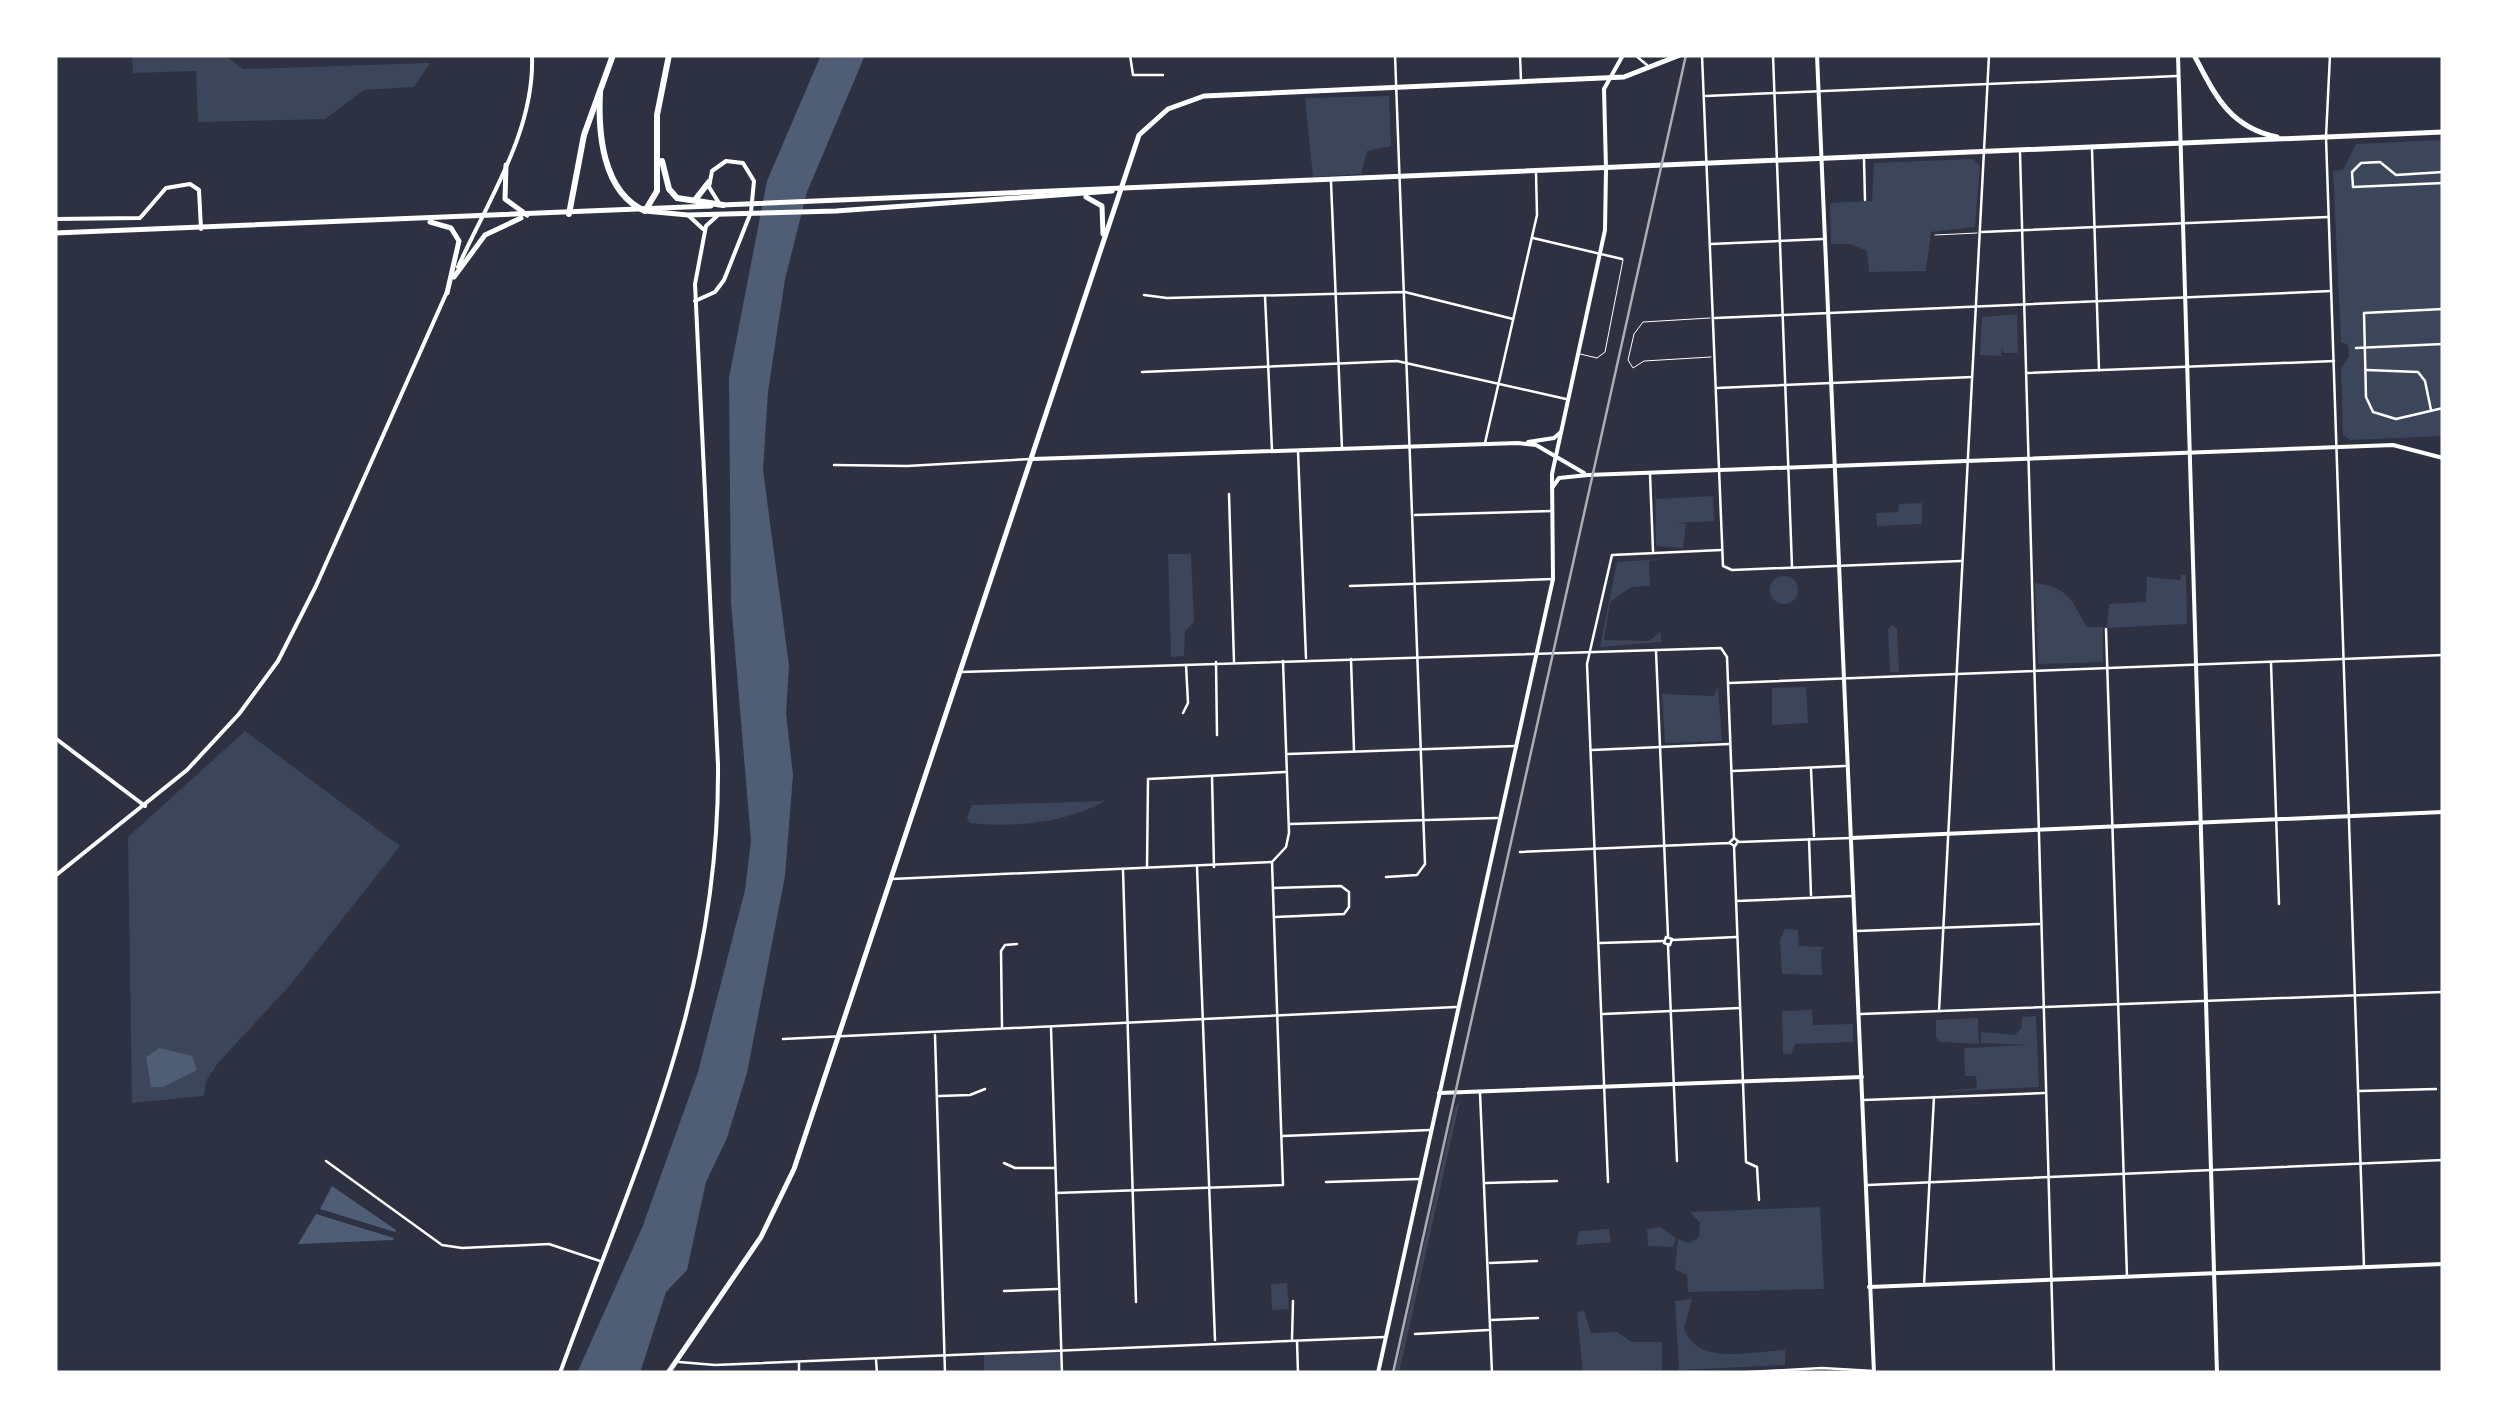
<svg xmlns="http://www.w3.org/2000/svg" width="2498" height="1428" font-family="'Public Sans',sans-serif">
<rect width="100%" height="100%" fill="#2d3142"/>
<g fill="#3c4559">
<polygon points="132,55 224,55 243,69 430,63 414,87 364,90 325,119 198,122 196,71 133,73"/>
<polygon points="1389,96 1391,146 1367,151 1361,174 1313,177 1305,98"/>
<polygon points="2443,140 2443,436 2350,440 2343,435 2341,368 2349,357 2348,345 2341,342 2333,171 2343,170 2356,144"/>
<polygon points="1973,159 1980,166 1975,227 1931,232 1926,271 1869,272 1867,251 1850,244 1831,244 1830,203 1872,201 1874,163"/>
<polygon points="2017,314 2018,353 2003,353 2002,347 2001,356 1980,355 1982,317"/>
<polygon points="1655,481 1656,499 1713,496 1714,521 1679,523 1686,524 1683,548 1656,546"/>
<polygon points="1922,503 1922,524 1877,526 1876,513 1898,512 1899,504"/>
<polygon points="1168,554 1191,554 1194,622 1185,631 1184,656 1171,657"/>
<polygon points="1661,559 1649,561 1650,586 1631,587 1610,602 1604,640 1649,641 1661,632 1661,642 1600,647 1617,562"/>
<polygon points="2181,575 2186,575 2187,624 2107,628 2109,604 2146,602 2147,577 2180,580"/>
<circle cx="1784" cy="590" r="14"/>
<path d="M2035,583C2070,588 2071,600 2087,627H2103V662L2038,664Z"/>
<polygon points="1893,625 1897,629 1899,672 1890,672 1888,629"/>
<polygon points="1718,687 1722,741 1665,743 1662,694 1714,696"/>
<polygon points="1806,687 1808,723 1772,725 1772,688"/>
<polygon points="245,731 400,846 291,984 218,1063 206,1081 204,1096 132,1103 128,837"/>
<path d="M1105,801C1066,823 1014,828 970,823L967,818L972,805Z"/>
<polygon points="1785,929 1798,930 1799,946 1825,947 1821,950 1822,975 1782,974 1780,940"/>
<polygon points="1812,1010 1813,1025 1853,1024 1853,1042 1795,1044 1791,1054 1783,1054 1782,1011"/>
<polygon points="2036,1016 2039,1087 1934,1092 1977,1088 1976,1076 1965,1076 1964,1048 2029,1045 1981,1043 1981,1032 2015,1035 2022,1027 2022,1017"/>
<polygon points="1978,1018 1979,1044 1940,1042 1936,1037 1936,1020"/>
<polygon points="1460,1100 1399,1373 1395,1373 1454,1110"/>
<polygon points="1820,1207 1824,1289 1688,1292 1687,1275 1675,1269 1678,1239 1689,1243 1699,1237 1700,1223 1690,1212"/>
<polygon points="1660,1227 1676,1238 1673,1247 1648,1246 1647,1229"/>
<polygon points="1609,1229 1611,1242 1576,1245 1579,1231"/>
<polygon points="1287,1283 1289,1309 1272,1310 1271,1284"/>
<path d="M1692,1299L1684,1328C1697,1367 1752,1351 1785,1350V1365L1679,1370L1675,1301Z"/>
<polygon points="1584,1311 1591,1333 1617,1332 1632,1342 1662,1342 1662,1370 1583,1373 1577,1312"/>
<polygon points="1061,1351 1062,1373 984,1373 984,1354"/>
</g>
<g fill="#4f5d75">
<polygon points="821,55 865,55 807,192 785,279 768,392 763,470 789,665 786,713 793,775 785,876 747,1073 727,1138 706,1182 687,1270 666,1292 640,1373 577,1373 642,1228 698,1072 745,890 751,841 731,602 729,378 767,181"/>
<polygon points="159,1048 192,1056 197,1070 163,1087 151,1087 146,1057"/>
<polygon points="332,1186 396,1230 395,1232 320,1209"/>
<polygon points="316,1214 394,1238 393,1240 298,1244"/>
</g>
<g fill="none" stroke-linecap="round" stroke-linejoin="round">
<polyline stroke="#4f5d75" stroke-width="2.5" points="2442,474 2443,476"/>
<g stroke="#fff" stroke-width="1">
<polyline points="1935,235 1977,233"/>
<polyline points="1710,318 1643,322 1634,334 1628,360 1633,368 1644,361 1711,357"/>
<polyline points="1580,354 1597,358 1605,352 1623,260"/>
</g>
<g stroke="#fff" stroke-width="2.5">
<polyline points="2443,172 2396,175 2380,162 2361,163 2352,172 2353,187 2443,183"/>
<polyline points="2443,309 2364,313 2366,397 2373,412 2396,419 2443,408"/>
<polyline points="2356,348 2443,344"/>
<polyline points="2367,370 2418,372 2425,381 2431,410"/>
</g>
<g stroke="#fff" stroke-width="2.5">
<polyline points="1130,55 1133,75 1163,75"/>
<polyline points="1520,55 1521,81"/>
<polyline points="1635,55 1647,65"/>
<polyline points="1702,55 1723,566 1732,570 1961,561"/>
<polyline points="1773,55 1792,567"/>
<polyline points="2330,55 2326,137 2364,1267"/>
<polyline points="1706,96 2177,76"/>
<polyline points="2092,149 2099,370"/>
<polyline points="2020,153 2054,1373"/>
<polyline points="1864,160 1865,200"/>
<polyline points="1331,182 1342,448"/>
<polyline points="1982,232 2328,217"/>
<polyline points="1533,238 1622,259"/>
<polyline points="1711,244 1823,239"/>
<polyline points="1144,295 1167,298 1405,292 1513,319"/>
<polyline points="1265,296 1272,450"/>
<polyline points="1715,318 2331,291"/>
<polyline points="1142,372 1397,361 1566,399"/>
<polyline points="2028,373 2334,361"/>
<polyline points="1717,388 1972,377"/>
<polyline points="1485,443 1537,215 1536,173"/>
<polyline points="1298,451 1306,658"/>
<polyline points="834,465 907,466 1031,459"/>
<polyline points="1650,474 1653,551"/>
<polyline points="1229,494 1234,662"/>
<polyline points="1415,515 1552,511"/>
<polyline points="1350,586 1553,579"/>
<polyline points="2106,629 2127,1277"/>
<polyline points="1656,651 1668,936"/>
<polyline points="1351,659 1354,751"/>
<polyline points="1216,662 1217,735"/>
<polyline points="2271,663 2279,904"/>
<polyline points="961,672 1721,648 1727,657 1734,838"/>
<polyline points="1729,683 2443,655"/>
<polyline points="1183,713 1188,703 1186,665"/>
<polyline points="1592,750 1729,744"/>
<polyline points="1288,754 1515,746"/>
<polyline points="1811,769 1814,836"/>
<polyline points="1733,771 1845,766"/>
<polyline points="1212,776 1214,867"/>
<polyline points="1290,824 1497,818"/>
<polyline points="1809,839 1811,895"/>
<polyline points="1739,842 1851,838"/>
<polyline points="1734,846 1746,1162 1757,1167 1759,1200"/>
<polyline points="1520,852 1729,843 1734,838 1738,841 1735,846 1729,843"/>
<polyline points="1197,867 1215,1340"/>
<polyline points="1147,868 1148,779 1285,772"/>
<polyline points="1123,870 1136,1302"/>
<polyline points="1386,877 1417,875 1425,864 1395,55"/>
<polyline points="892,879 1272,862"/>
<polyline points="1273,888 1341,886 1349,892 1349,907 1344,914 1276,917"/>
<polyline points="1737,901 1853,896"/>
<polyline points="1857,931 2039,924"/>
<polygon points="1666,937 1672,939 1670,945 1664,943"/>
<polyline points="1672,940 1736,937"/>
<polyline points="1600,943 1664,941"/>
<polyline points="1668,945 1677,1161"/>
<polyline points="1939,1011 1989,55"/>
<polyline points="1603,1014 1740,1008"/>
<polyline points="1861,1014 2443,992"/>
<polyline points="1002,1027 1001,951 1005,945 1017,944"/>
<polyline points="1051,1028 1062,1373"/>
<polyline points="935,1035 945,1373"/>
<polyline points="783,1039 1456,1007"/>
<polyline points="2360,1091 2436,1089"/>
<polyline points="1480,1093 1492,1373"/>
<polyline points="939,1096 970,1095 985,1089"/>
<polyline points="1864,1100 2044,1093"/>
<polyline points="1283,1136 1430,1130"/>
<polyline points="326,1161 442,1245 462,1248 549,1244 600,1261"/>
<polyline points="1004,1163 1015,1168 1055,1168"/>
<polyline points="1326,1182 1419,1179"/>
<polyline points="1608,1182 1587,664 1612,555 1721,550"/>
<polyline points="1486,1183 1557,1181"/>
<polyline points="1868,1185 2443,1160"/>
<polyline points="1056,1193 1283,1185 1272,862 1286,847 1289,833 1283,661"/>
<polyline points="1490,1263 1537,1261"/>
<polyline points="1924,1285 1934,1097"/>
<polyline points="1004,1291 1057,1289"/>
<polyline points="1491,1320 1538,1318"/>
<polyline points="1415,1334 1488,1330"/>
<polyline points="1292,1339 1293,1301"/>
<polyline points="1297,1341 1298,1373"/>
<polyline points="876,1360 877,1373"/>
<polyline points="679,1362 715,1365 1385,1337"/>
<polyline points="799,1363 799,1373"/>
<polyline points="1732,1373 1822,1368 1874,1371"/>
</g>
<g stroke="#fff" stroke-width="4">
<polyline points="2178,55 2217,1373"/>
<polyline points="689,216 703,229"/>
<polyline points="55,219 140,218 166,188 190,184 199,190 201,229"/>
<polyline points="695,301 715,292 724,280 751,212 754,181 743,163 726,161 712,171 709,187 719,203"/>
<polyline points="55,738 145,806"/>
<polyline points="1851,838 2443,812"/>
<polyline points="1439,1093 1862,1077"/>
<polyline points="1869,1287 2443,1264"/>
<path d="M560,1373C636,1164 720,995 718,765L695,284L706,226L717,216"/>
<polyline points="1378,1373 1553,579 1552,474 1605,230 1606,169"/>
</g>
<g stroke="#fff" stroke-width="4">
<polyline points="1817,55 1874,1373"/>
<polyline points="1606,169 1604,89 1623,55"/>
<path d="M458,267C488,200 535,131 532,55"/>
<polyline points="1528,442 1554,438 1561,432"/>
<polyline points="1032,459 1518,443 1536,445 1584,473"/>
<polyline points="1552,488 1559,478 1588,475 2393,445 2443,458"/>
<polyline points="55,876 187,770 239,714 278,661 316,586 446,294"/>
</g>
<g stroke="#fff" stroke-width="5">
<path d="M2194,55C2215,95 2229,127 2277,137"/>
<polyline points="506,165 505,199 527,215"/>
<polyline points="1086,197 1102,206 1103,234"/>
<polyline points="722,205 2443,132"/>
<polyline points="645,211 688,215 836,211 1112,191"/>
<polyline points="430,222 451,228 459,241 447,293"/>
<polyline points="55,233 711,206"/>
<polyline points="454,277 485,235 521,218"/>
<polyline points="668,1373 761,1237 794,1169 1139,135 1168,109 1204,96 1624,77 1680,55"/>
</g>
<g stroke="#fff" stroke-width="6">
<path d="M600,92C598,132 602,192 645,211L657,191V115L669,55"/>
<polyline points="662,161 669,189 677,198 723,205"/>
<polyline points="695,200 709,182"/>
<polyline points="569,214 584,135 613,55"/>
</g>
<polyline stroke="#abadb3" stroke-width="2.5" points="1393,1373 1686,55"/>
</g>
<rect width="2498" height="1428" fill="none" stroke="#ffffff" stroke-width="115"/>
</svg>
